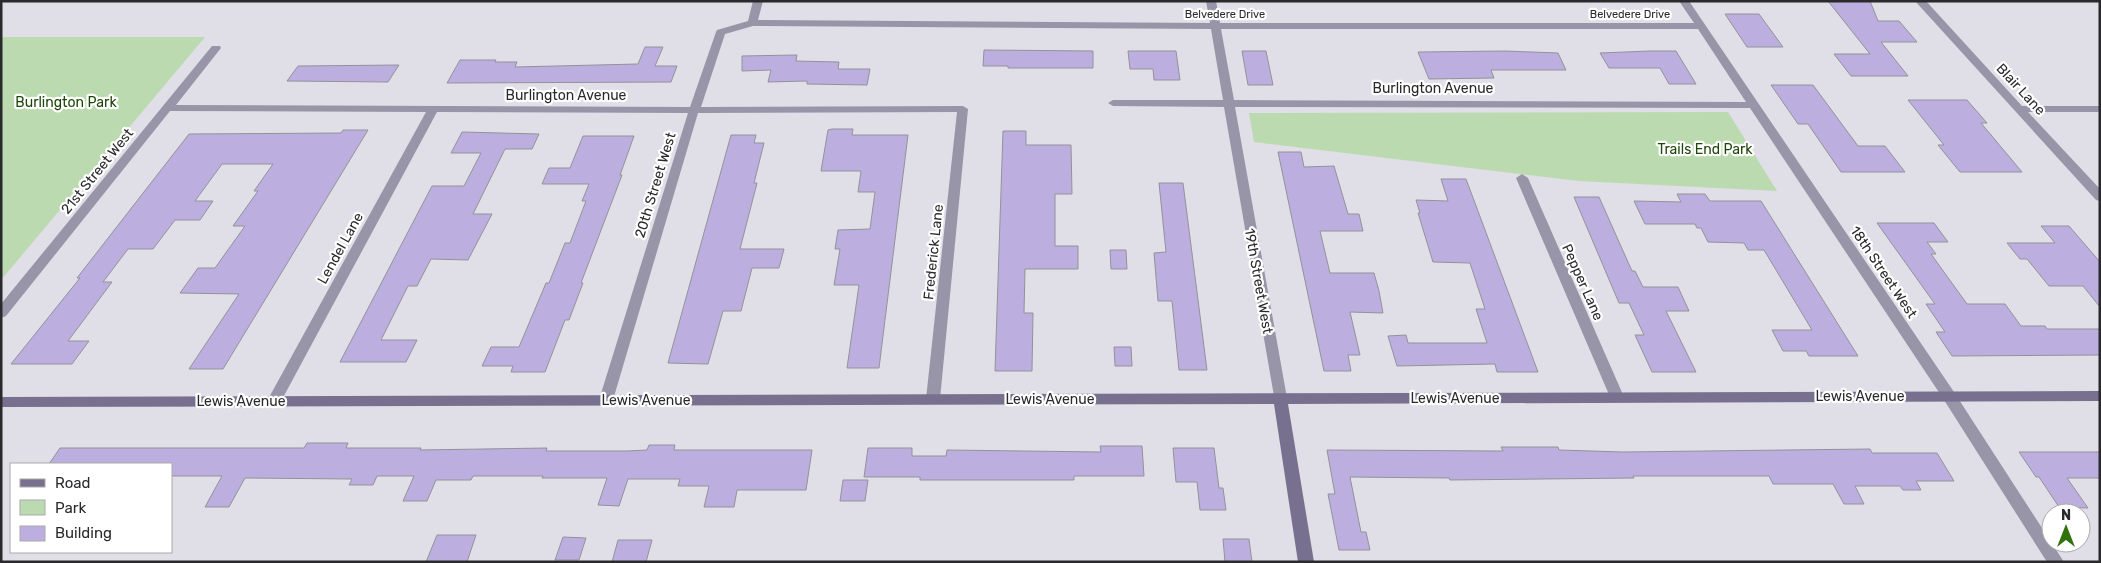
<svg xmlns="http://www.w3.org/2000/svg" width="2101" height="563" font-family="Rubik,sans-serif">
<rect width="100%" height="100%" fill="#e0dee6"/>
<g fill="#bbdab0">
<polygon points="1,37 205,37 1,280"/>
<polygon points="1728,112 1777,191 1579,181 1254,142 1249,113"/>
</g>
<g fill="#bcafdf" stroke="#939299">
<polygon points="1828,1 1870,1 1878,21 1899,21 1917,42 1881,42 1908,76 1851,76 1834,54 1870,54"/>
<polygon points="1725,14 1759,14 1783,47 1747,47"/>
<polygon points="645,47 663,47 655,66 677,66 671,82 447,83 460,60 496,60 495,62 517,62 515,67 638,64"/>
<polygon points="984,50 1093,51 1093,68 1008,68 1008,66 983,66"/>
<polygon points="1128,51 1176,51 1180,80 1154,80 1153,69 1130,69"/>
<polygon points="1242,51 1266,51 1273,85 1248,85"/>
<polygon points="1505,51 1558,53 1566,70 1491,70 1494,78 1429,79 1418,52"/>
<polygon points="1650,51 1676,51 1696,84 1669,84 1660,68 1609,68 1600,53"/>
<polygon points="797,55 796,61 839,62 838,69 870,69 867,85 807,84 807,81 768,82 771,70 742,71 742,56"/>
<polygon points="399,65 388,82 287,81 298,66"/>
<polygon points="1771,85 1813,85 1858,146 1885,146 1905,172 1841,172 1808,124 1798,124"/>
<polygon points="1908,100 1967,100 1987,123 1981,123 2022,172 1960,172 1938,145 1944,145"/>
<polygon points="832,129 853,129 852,135 908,135 879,368 847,368 859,285 834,285 840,249 835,249 838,230 870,229 875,192 858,192 861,171 821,171 828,130"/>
<polygon points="343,130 368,130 223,369 189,369 239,294 180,293 198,268 215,268 245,226 233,226 258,191 254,191 273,164 222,164 195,201 213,201 200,220 175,220 153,249 128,249 103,282 112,282 68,341 89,341 72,364 11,364 80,278 77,278 189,134 341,133"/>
<polygon points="1003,131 1026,131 1026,145 1071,145 1072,194 1055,194 1055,246 1078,246 1078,269 1025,269 1024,313 1033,313 1032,371 995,371"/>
<polygon points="462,132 539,134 532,149 505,149 473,214 492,214 468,260 431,259 417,286 408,286 381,340 417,340 406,362 340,362 432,186 464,186 481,153 451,153"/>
<polygon points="731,135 756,135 754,143 764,143 754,183 757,183 740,249 784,249 779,268 752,268 741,311 723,311 708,364 668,363"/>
<polygon points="583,136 634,136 620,175 622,175 581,283 583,283 569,320 565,320 545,372 511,372 513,366 482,366 491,347 519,347 546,283 549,283 565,243 570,243 586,201 582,201 589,184 542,184 549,168 570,168"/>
<polygon points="1278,152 1301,152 1304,167 1334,166 1348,214 1359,214 1363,231 1320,231 1330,273 1374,273 1379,291 1383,313 1350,312 1360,355 1348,355 1351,371 1324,371"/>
<polygon points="1441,179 1466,179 1538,372 1497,372 1495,364 1397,366 1388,336 1406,335 1408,343 1487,343 1476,309 1485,309 1470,263 1433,262 1418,213 1420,213 1416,200 1448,201"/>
<polygon points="1159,183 1183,183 1207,370 1179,370 1172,301 1158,301 1154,253 1166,252"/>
<polygon points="1677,194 1705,194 1710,201 1761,201 1858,356 1809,356 1806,351 1783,351 1772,330 1812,330 1764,250 1748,250 1744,243 1708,242 1701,228 1697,228 1695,224 1645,224 1634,201 1681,202"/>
<polygon points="1574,197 1599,197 1632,271 1635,271 1643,287 1678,287 1689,311 1666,311 1696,372 1652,372 1635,335 1644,335 1629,303 1619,303"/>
<polygon points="1877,223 1934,223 1948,242 1927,242 1936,254 1931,254 1967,304 2005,304 2021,326 2045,326 2047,329 2100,329 2100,355 1952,356 1936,332 1945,332 1926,304 1935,304"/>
<polygon points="2041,226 2069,226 2100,262 2100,307 2083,286 2049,286 2027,259 2020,259 2007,243 2055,243"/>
<polygon points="1110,250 1126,250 1127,269 1111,269"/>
<polygon points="1114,347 1131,347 1132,366 1115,366"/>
<polygon points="307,443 348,443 346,448 421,448 420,450 547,448 546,451 627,451 647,450 649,445 675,445 674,450 812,450 806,490 737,490 734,507 704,507 709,486 678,486 680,479 628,479 619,506 598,505 607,478 542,478 543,476 473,476 471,480 436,480 427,501 403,501 414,476 377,476 373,485 349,485 352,479 245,478 229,507 205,507 222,476 171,476 171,464 49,464 60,448 304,448"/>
<polygon points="1100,446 1142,446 1144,476 1074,476 1074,480 920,480 920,477 864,477 868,448 912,448 912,456 946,456 947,450 1101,452"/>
<polygon points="1501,447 1558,447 1559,450 1623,452 1870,449 1872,453 1937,453 1954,481 1916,481 1921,490 1903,490 1900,486 1855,486 1864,504 1844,504 1833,484 1773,484 1769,476 1633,476 1634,478 1450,480 1449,478 1350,477 1361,532 1366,532 1370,550 1339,550 1328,494 1335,494 1327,450 1503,451"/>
<polygon points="1173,448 1214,448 1219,488 1223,488 1226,510 1200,510 1197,482 1176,482"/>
<polygon points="2019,452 2100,452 2100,478 2067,478 2088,508 2059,507 2039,477 2036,477"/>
<polygon points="843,480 868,480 865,501 840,501"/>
<polygon points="437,535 476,535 467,562 426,562"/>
<polygon points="563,537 586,538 579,560 555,560"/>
<polygon points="1223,539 1249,539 1252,562 1225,562"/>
<polygon points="618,540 652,540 646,562 612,562"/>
</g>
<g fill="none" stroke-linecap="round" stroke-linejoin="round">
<g fill="#9995a9" fill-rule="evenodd">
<path d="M753,1H763L758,20L1210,23L1206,1H1216L1220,23H1694L1679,1H1689L1954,392L2064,562H2047L1944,400L1750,108L1235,107L1287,398L1285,402L1280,403L1275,402L1224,107L1113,106L1108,103L1113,100H1223L1211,29L753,26L725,34L701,107L963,106L968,109L940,399L938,403L933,404L928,403L926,399L957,112L698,113L613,400L611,404L606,405L601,404L599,400L688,113L437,112L279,405L274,406L269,405L267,401L426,112L170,111L6,316L1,318V304L212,46H220L221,48L176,105L690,107L716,32L717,30L748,21ZM1221,29H1698L1746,102L1234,100Z"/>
<polygon points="1915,1 1926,1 2022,106 2100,106 2100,112 2028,112 2100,189 2100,201 2096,200"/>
<polygon points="1522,174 1528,178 1624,397 1622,401 1617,402 1612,401 1610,397 1516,178"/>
</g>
<polygon fill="#78708f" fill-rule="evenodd" points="2100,391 2100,401 1288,404 1314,562 1298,562 1274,404 1,407 1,397"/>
</g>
<g text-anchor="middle" stroke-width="4.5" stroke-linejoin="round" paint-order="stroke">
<g font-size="11" fill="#2a292c" stroke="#fff">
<text x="1225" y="18">Belvedere Drive</text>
<text x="1630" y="18">Belvedere Drive</text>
</g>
<g font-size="14" fill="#2a292c" stroke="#fff">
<text x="1433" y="93">Burlington Avenue</text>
<text transform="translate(2021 89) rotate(47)" y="5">Blair Lane</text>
<text x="566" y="100">Burlington Avenue</text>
<text transform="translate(97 171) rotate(-51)" y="5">21st Street West</text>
<text transform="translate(655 185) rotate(-73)" y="5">20th Street West</text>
<text transform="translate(340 248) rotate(-61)" y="5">Lendel Lane</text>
<text transform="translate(933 252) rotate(-84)" y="5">Frederick Lane</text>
<text transform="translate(1884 272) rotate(56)" y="5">18th Street West</text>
<text transform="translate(1259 281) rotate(80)" y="5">19th Street West</text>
<text transform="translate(1583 282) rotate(66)" y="5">Pepper Lane</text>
<text x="1860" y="401">Lewis Avenue</text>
<text x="1455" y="403">Lewis Avenue</text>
<text x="1050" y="404">Lewis Avenue</text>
<text x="646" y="405">Lewis Avenue</text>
<text x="241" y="406">Lewis Avenue</text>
</g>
<g font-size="14" fill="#1e4609" stroke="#fff">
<text x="66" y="107">Burlington Park</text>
<text x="1705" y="154">Trails End Park</text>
</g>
</g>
<rect width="2101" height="563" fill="none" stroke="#2a292c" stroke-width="5"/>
<rect x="10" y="463" width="162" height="90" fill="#ffffff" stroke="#aaa9ab"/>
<rect x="20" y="479" width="25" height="8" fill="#78708f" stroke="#aaa9ab"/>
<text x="55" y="488" font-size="15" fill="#2a292c">Road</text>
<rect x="20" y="500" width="25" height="15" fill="#bbdab0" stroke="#aaa9ab"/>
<text x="55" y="513" font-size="15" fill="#2a292c">Park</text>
<rect x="20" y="526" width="25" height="15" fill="#bcafdf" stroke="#aaa9ab"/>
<text x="55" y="538" font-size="15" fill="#2a292c">Building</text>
<g transform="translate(2066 528)"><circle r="24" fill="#ffffff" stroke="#aaa9ab"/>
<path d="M0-4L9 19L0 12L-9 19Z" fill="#31720c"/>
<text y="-8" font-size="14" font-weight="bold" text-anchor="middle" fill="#2a292c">N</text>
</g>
</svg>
